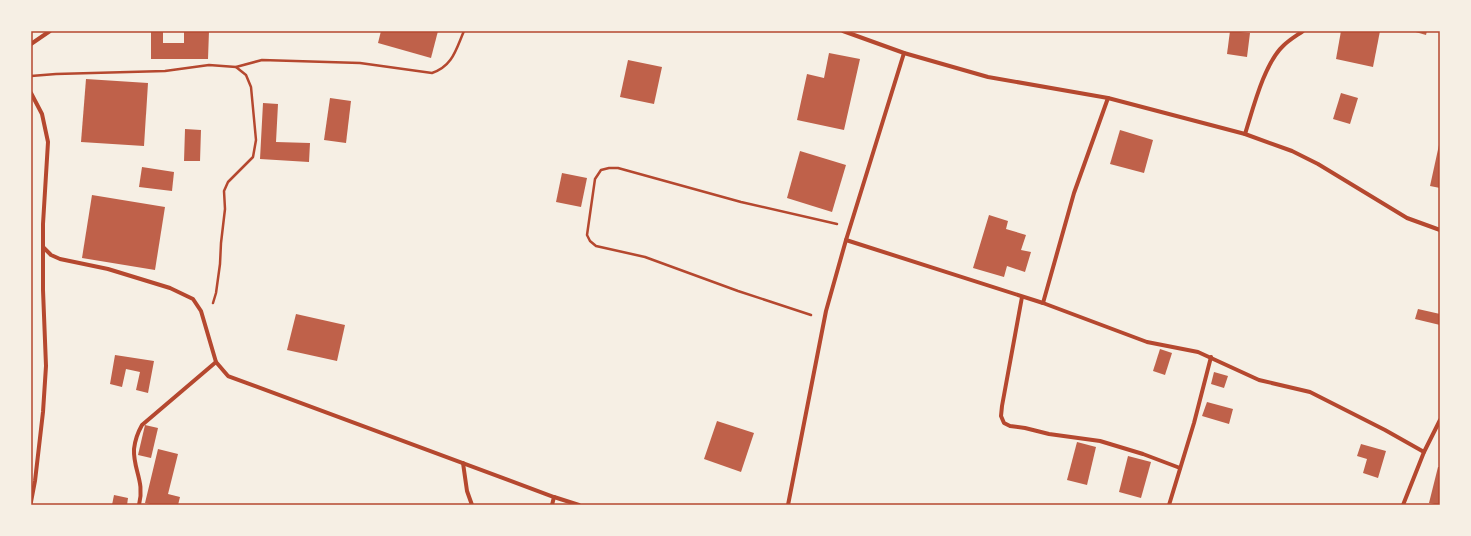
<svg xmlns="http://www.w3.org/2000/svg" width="1471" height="536" font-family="Quicksand,sans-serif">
<rect width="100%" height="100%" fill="#f6efe4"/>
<g fill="#bf614a">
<polygon points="151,31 163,31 163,43 184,43 184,31 209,31 208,59 151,59"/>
<polygon points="381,31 438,31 431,58 378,43"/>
<polygon points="1230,31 1250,33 1247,57 1227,54"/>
<polygon points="1341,31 1380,31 1373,67 1336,59"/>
<polygon points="1412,31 1427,31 1426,35"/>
<polygon points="829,53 860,59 844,130 797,120 807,74 824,78"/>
<polygon points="628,60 662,67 654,104 620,97"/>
<polygon points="86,79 148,83 144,146 81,142"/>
<polygon points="1341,93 1358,98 1350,124 1333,119"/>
<polygon points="330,98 351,101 346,143 324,140"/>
<polygon points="263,103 278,104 276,142 310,143 309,162 260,159"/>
<polygon points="185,129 201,130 200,161 184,161"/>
<polygon points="1120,130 1153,140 1144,173 1110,164"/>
<polygon points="1439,145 1440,145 1440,188 1430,186"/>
<polygon points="800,151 846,165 832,212 787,198"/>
<polygon points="142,167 174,172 172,191 139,187"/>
<polygon points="562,173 587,178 581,207 556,202"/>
<polygon points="92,195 165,207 155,270 82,258"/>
<polygon points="989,215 1008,221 1006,229 1026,235 1021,250 1031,252 1025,272 1007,266 1004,277 973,268"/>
<polygon points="1418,309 1440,314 1440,325 1415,319"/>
<polygon points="296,314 345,325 337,361 287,350"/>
<polygon points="1160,349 1172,353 1165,375 1153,371"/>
<polygon points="115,355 154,361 148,393 136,390 140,372 126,369 122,387 110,384"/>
<polygon points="1214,372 1228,376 1224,388 1211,384"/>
<polygon points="1207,402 1233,409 1229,424 1202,416"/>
<polygon points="717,421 754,433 741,472 704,459"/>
<polygon points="145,425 158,428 151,458 138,455"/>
<polygon points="1077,442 1096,447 1087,485 1067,480"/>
<polygon points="1361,444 1386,451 1378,478 1363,473 1367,459 1357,456"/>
<polygon points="158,449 178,454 168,494 180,497 178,505 155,505 145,503"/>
<polygon points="1128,456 1151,462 1141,498 1119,492"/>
<polygon points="1438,467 1440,467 1440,505 1429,503"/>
<polygon points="114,495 128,498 127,505 112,505"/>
</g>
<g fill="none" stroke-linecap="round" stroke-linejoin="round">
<g stroke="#b5482f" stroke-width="2.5">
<path d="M31,76L56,74L165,71L209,65L236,67L262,60L360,63L432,73C453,66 456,49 464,31"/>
<polyline points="213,303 216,293 220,264 221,243 225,209 224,191 228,182 253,157 256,140 251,87 246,75 236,67"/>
<polyline points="811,315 738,291 645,257 596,246 590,241 587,235 595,179 601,170 609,168 618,168 741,202 837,224"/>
</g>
<g stroke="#b5482f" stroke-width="4">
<polyline points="843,31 904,53 988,77 1108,98 1245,134 1292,151 1318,164 1407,218 1440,230"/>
<polyline points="31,44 50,31"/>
<polyline points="31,93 42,114 48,142 43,224 43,247 51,255 60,259 108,269 170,288 193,299 201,311 216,362 228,376 554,497 579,505"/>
<path d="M1245,134C1253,109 1264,64 1283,46C1289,40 1296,36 1303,31"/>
<polyline points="846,240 1043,303 1147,342 1198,352 1259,380 1310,392 1385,430 1424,452"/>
<polyline points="1022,297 1002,406 1001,416 1004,423 1010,426 1025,428 1049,434 1100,441 1143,454 1180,468"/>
<polyline points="1043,303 1074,193 1108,98"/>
<polyline points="463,463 467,491 472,505"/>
<polyline points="31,502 35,481 43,412 46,366 43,290 43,247"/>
<path d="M139,505C145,481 133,470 134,449C135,440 138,432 142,425L216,362"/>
<polyline points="552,505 554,497"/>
<polyline points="788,505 826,311 846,240 904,53"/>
<polyline points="1169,505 1194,423 1211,357"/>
<polyline points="1403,505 1424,452 1440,420"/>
</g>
</g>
<rect width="1471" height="536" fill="none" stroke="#f6efe4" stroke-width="64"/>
<rect x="32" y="32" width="1407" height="472" fill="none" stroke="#b5482f" stroke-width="1.5"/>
</svg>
